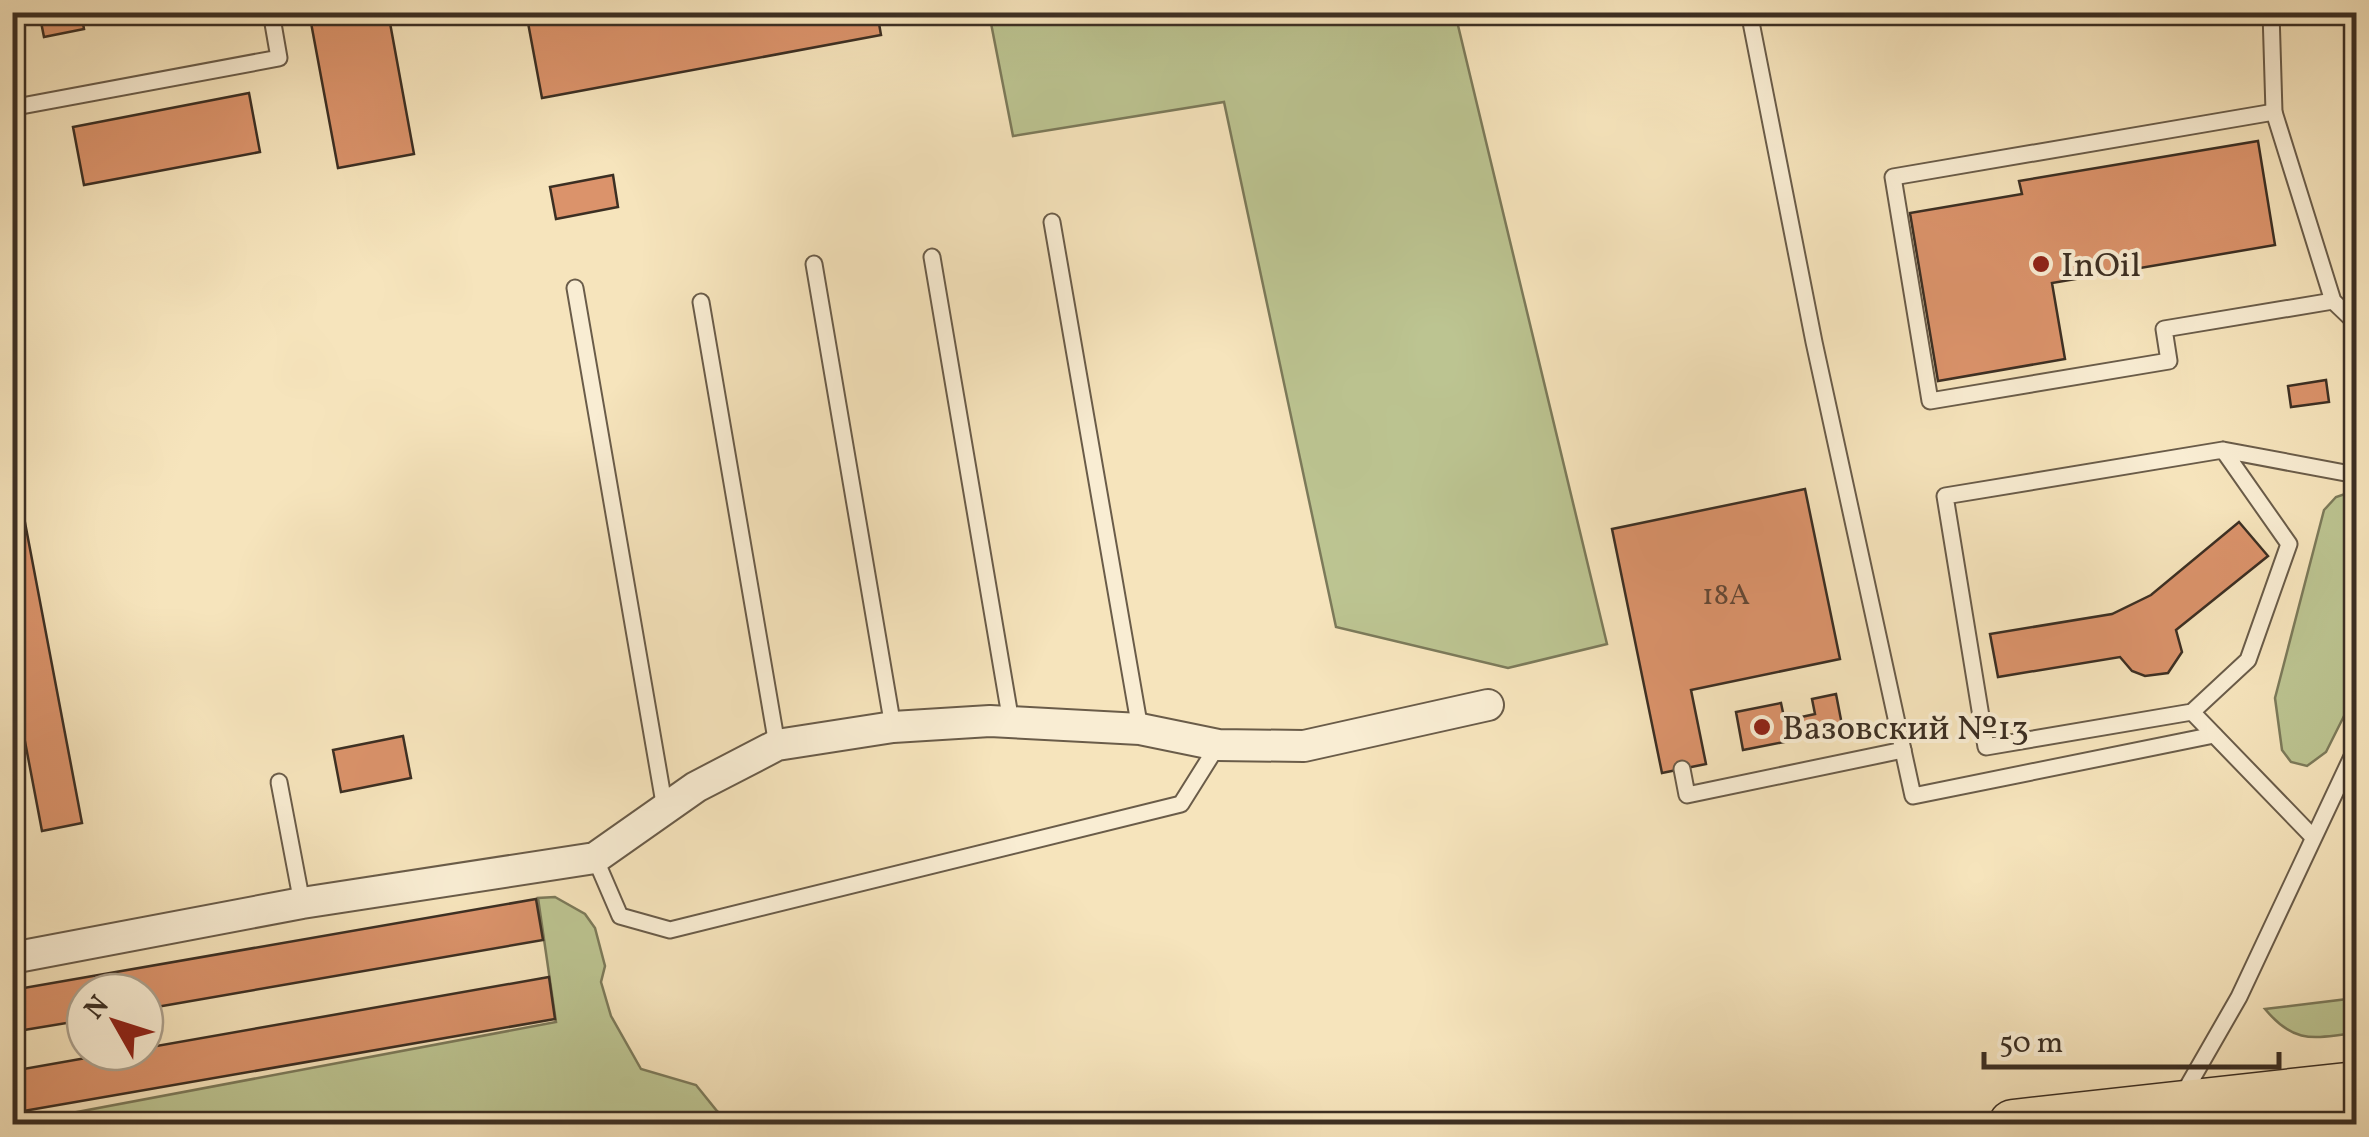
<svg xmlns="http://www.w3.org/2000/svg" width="2369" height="1137" font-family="Vollkorn,serif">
<rect width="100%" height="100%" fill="#f6e4bc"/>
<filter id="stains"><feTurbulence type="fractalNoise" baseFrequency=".002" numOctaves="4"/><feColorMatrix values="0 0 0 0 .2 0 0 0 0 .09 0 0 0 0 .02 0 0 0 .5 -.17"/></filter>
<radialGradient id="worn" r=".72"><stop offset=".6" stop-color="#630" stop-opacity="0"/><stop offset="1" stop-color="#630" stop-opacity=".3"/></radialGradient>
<g fill="#bcc491" stroke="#7c7a5a" stroke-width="2.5">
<polygon points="989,13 1455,13 1607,644 1508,668 1336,627 1224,102 1013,136"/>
<polygon points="2351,492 2356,497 2356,692 2326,752 2307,766 2291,762 2282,750 2275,698 2324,510 2336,497"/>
<polygon points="555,897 585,914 595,928 605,966 601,982 611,1016 641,1069 696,1085 717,1111 734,1124 13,1124 556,1022 538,898"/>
<path d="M2356,998V1033C2313,1038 2295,1045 2265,1009Z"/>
</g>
<g fill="#db936b" stroke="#3c2f23" stroke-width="2.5">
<polygon points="39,12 81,12 84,29 44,37"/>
<polygon points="309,12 388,12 414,154 338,168"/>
<polygon points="526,12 877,12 881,35 542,98"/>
<polygon points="249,93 260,152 84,185 73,127"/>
<polygon points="2258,141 2275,245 2052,283 2065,359 1938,381 1910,213 2022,194 2019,181"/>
<polygon points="613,175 618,207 556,219 550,187"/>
<polygon points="2326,380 2329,402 2291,407 2288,386"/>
<polygon points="12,454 82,823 42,831 12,673"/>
<polygon points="1805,489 1840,659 1691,690 1706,764 1662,773 1612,529"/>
<polygon points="2239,522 2268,556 2176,630 2182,652 2168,673 2145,676 2132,671 2120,657 1998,677 1990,634 2112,614 2151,595"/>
<polygon points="1836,694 1843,730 1801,738 1797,718 1815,714 1812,699"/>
<polygon points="1781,703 1789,741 1743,750 1736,712"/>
<polygon points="403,736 411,778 341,792 333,750"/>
<polygon points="536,899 543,940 145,1009 145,992 85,992 85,1020 12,1032 12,990"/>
<polygon points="549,977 555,1019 12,1113 12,1071 120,1052 145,1052 145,1048"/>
</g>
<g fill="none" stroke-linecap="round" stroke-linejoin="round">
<g stroke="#6a5c49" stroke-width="19">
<g id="service">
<polyline points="1749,12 1814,342 1913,796 2214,735"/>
<polyline points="2271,12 2274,112 2333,301 2356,323"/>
<polyline points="16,107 279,58 271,12"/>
<polyline points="2274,112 1893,177 1930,401 2169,361 2164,329 2333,301"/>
<polyline points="1052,222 1140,729"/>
<polyline points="932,257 1011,722"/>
<polyline points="814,264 893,727"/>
<polyline points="575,288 665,809"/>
<polyline points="701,302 777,745"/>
<polyline points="2223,450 2289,544 2248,660 2192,712 1986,747 1945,496 2223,450 2356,475"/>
<polyline points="2192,712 2312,836"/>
<polyline points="1682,769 1687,795 1903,750"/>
<polyline points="279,782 302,903"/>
<polyline points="595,858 620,916 670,930 1181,804 1218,745"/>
<polyline points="2181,1098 2239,997 2356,748"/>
</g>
</g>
<g stroke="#6a5c49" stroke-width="34">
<polyline id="minor" points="12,958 302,903 595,858 696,787 777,745 893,727 990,721 1140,729 1218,745 1304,746 1488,705"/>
</g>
<g stroke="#3c2f23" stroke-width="51">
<polyline id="primary" points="2013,1124 2356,1086"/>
</g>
<use href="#service" stroke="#f9edd3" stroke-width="15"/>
<use href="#minor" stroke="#f9edd3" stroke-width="30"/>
<use href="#primary" stroke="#f6e4bc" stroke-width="48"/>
</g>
<g fill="#8f2418" stroke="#f9edd3" stroke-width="4">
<circle cx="2041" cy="264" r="10"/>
<circle cx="1762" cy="727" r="10"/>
</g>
<g text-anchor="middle" stroke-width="8" stroke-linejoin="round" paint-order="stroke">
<g font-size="30" fill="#644835">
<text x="1726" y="604">18А</text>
</g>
<g font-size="35" fill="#3c2f23" stroke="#f9edd3" text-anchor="start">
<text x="2061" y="276">InOil</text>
<text x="1782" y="739">Вазовский №13</text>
</g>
</g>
<rect width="2369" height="1137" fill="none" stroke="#f6e4bc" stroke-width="50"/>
<rect x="15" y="15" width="2339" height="1107" fill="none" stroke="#3c2f23" stroke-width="5"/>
<rect x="25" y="25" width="2319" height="1087" fill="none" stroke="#3c2f23" stroke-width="2.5"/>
<g transform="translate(115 1022) rotate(309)"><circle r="48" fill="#f9edd3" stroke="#ada18d" stroke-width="2.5"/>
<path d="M0-8L18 38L0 25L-18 38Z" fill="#8f2418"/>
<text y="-15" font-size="28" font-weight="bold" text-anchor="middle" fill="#3c2f23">N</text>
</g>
<path d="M1984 1052v15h295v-15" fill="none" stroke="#3c2f23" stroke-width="5"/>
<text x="1999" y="1052" font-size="30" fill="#3c2f23" stroke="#f9edd3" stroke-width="8" paint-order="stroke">50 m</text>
<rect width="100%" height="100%" filter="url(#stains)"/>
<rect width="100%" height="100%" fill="url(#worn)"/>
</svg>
